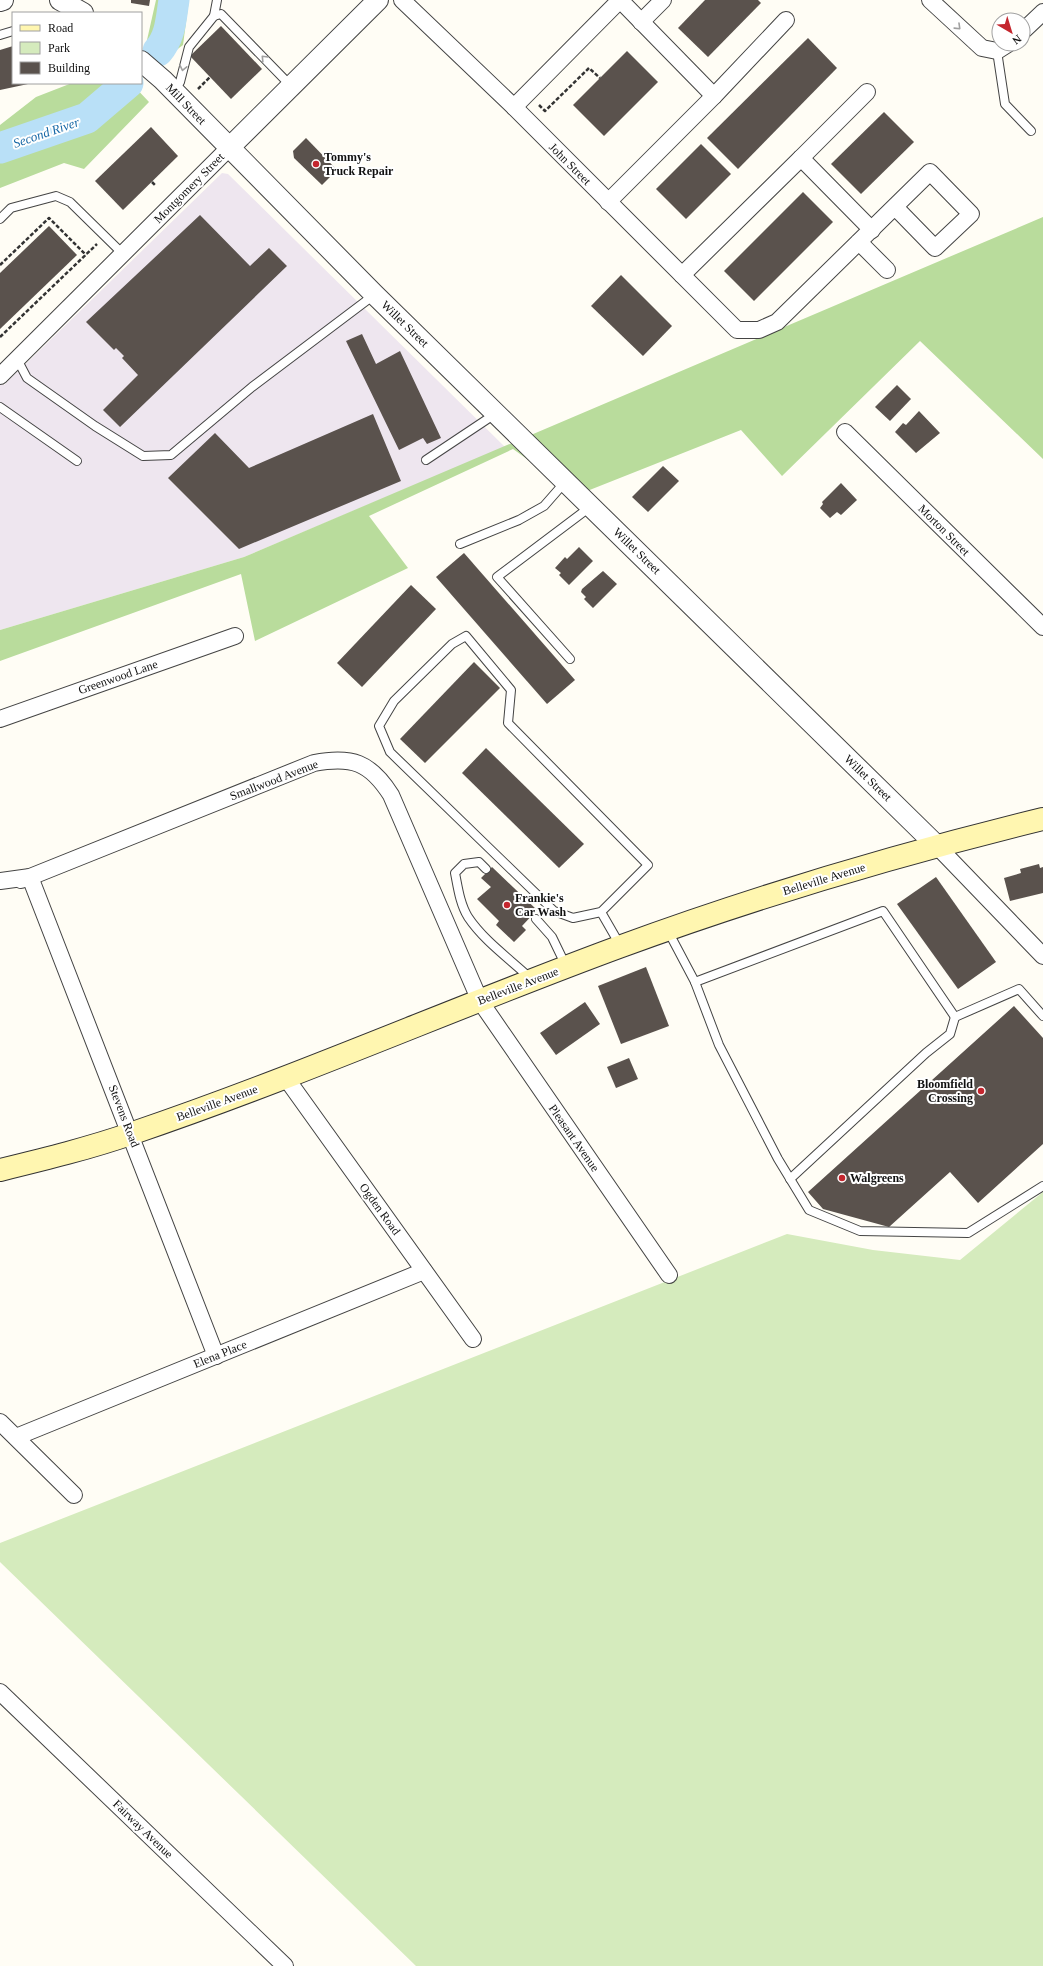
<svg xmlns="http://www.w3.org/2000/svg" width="1043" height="1966" font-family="Georgia,serif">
<rect width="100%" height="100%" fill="#fffdf5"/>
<polygon fill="#eee6ef" points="222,173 228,174 505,447 244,557 0,630 0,383 4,385"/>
<polygon fill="#d5ebbd" points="1043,1192 1043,1966 416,1966 0,1562 0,1543 787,1234 873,1250 960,1260"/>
<g fill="#b9dc9c">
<polygon points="156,0 189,0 183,45 167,57 147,40"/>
<polygon points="72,83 131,83 149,102 84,169 64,163 0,188 0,125 36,97"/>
<polygon points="1043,217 1043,459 920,341 782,476 741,430 577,495 513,449 369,516 408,568 255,641 241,574 0,661 0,630 244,557"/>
</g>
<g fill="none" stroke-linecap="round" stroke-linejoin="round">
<g stroke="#b9e0f7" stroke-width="31">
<path d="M158,51C171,36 171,18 174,0"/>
<polyline points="0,148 87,118 128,83"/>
</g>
</g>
<g fill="#5a524d">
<polygon points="131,0 150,0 149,6 131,3"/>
<polygon points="705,0 758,0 761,3 708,57 678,28"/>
<polygon points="221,26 262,69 231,99 190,56"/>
<polygon points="808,38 837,68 738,169 707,138"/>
<polygon points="13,46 13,83 28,84 0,90 0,50"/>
<polygon points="627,51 658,82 604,136 573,105"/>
<polygon points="884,112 914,142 861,194 831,164"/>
<polygon points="151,127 178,156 123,210 95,181"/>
<polygon points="306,138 337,170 322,185 294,158 293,151"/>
<polygon points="701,144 731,174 686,219 656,189"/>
<polygon points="803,192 833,222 754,301 724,271"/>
<polygon points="200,215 250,266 269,248 287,266 120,427 103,410 138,375 122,358 124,356 116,348 114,350 86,322"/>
<polygon points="49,226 77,255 0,329 0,273"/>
<polygon points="621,275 672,326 643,356 591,306"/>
<polygon points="362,334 376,364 400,351 441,438 427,444 423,438 399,450 346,341"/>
<polygon points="897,385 911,399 890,421 875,407"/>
<polygon points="919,411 940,433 916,453 895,432 903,423 906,425"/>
<polygon points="373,414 401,481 239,549 168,478 215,433 249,468"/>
<polygon points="663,466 679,481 648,512 632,497"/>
<polygon points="841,483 857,500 841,515 837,512 830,518 820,508 823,504 822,502"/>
<polygon points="579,547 593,561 569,585 559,575 561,573 555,568 565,557 567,559"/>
<polygon points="464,553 575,680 547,704 436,577"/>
<polygon points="603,571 617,584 593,608 584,599 586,597 581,592 582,589"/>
<polygon points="411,585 436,609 362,687 337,663"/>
<polygon points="474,662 500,688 425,763 400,739"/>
<polygon points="486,748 584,844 559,868 462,773"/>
<polygon points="1039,864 1040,868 1043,867 1043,893 1010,901 1004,878 1021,873 1020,869"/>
<polygon points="492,867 537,910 522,926 526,930 514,942 496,925 499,921 477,899 491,887 481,878"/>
<polygon points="936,877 996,962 958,989 897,904"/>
<polygon points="646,967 669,1026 621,1044 598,986"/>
<polygon points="585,1002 600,1024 556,1055 540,1033"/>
<polygon points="1014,1006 1043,1038 1043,1144 978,1203 950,1172 889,1227 823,1209 808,1192"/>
<polygon points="629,1058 638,1079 616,1088 607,1067"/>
</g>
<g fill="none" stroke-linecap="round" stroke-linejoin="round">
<g stroke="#444" stroke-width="10">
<g id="service">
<polyline points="214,16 217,0"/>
<polyline points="0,35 13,31"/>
<polyline points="997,51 1005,104 1031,131"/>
<polyline points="174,92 180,82 189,47 214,16 221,14 291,86"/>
<polyline points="0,219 11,208 56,196 70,202 122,253"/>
<polyline points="17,359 27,378 95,426 143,456 171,455 252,387 374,295"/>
<polyline points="0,407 77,461"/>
<polyline points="426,460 495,414"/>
<polyline points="460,544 519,520 544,506 565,482"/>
<polygon points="466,636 511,690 508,723 648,865 601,912 573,918 554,911 390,752 379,726 394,701 452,644"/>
<polyline points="570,659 497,577 590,507"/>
<path d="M486,869L479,862L464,864L455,873C458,888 460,904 468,917C484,941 510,959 530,978"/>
<polyline points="601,912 620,945"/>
<polyline points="536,919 552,937 566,966"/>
<polyline points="668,931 695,982 719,1045 778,1159 809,1210 860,1231 968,1233 1043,1186"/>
<polyline points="695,982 883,911 955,1017 1019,989 1043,1016"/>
<polyline points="790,1179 926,1053 950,1034 955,1017"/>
</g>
</g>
<g stroke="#444" stroke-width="18">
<g id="minor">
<polyline points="402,0 514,107 737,330 759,330 777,322 930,172 971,214 935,248 895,207"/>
<polyline points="930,0 982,48 997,51 1008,44"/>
<polyline points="641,22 663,0"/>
<polyline points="1023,31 1043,12"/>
<polyline points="514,107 620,0 714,96"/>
<polyline points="801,158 867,92"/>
<polyline points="608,202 714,96 786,20"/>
<polyline points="859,242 887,270"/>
<polyline points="682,275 801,158 872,230"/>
<polyline points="0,376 229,148"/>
<polyline points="845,432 1043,627"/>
<polyline points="0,719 235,636"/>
<polyline points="936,845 1043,956"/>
<polyline points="21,880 30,877 216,1356"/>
<path d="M0,881L30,877L314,763C352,756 370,762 391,795L480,1001L669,1275"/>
<polyline points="286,1078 473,1339"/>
<polyline points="0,1422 74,1495"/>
<polyline points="16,1437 424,1271"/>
<polyline points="0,1692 285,1966"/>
</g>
</g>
<g stroke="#444" stroke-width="22">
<g id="tertiary">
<polyline points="60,0 83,13"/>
<polyline points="0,1 3,0"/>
<polyline points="141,61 163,80 374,294 936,845"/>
<polyline points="229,148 378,0"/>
</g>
</g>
<g stroke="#333" stroke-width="24">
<path id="secondary" d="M0,1170C45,1159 90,1148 133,1133C298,1077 456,1007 619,947C758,896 900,854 1043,819"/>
</g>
<g stroke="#333" stroke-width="2.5" stroke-dasharray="4 2" stroke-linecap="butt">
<polyline points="198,89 210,77"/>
<polyline points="539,105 545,111 589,68 600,78"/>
<polyline points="152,182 156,186"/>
<polyline points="0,265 49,218 86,255"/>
<polyline points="0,337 97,244"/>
</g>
<use href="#service" stroke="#fff" stroke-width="8"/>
<use href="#minor" stroke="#fff" stroke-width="16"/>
<use href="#tertiary" stroke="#fff" stroke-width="20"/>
<use href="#secondary" stroke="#fff6b0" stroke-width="22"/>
</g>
<defs><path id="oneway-chevron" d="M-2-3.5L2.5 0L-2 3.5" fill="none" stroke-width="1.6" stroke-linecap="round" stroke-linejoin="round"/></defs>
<g stroke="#a0a0a0">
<use href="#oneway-chevron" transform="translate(958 27) rotate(44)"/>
<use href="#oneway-chevron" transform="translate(264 58) rotate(-134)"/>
<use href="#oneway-chevron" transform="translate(183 68) rotate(102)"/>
</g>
<g fill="#c4262e" stroke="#fff" stroke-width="1.5">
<circle cx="316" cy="164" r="4"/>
<circle cx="507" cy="905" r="4"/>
<circle cx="981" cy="1091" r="4"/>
<circle cx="842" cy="1178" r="4"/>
</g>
<g text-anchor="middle" stroke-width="4" stroke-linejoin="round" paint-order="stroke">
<g font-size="12" fill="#111" stroke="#fff">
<text transform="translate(186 104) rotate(46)" y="4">Mill Street</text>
<text transform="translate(570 164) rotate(45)" y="4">John Street</text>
<text transform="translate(189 188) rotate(-45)" y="4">Montgomery Street</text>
<text transform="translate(405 324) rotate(44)" y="4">Willet Street</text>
<text transform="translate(944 530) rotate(45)" y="4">Morton Street</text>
<text transform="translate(637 551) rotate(44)" y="4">Willet Street</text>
<text transform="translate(118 677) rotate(-19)" y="4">Greenwood Lane</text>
<text transform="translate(868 778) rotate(44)" y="4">Willet Street</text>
<text transform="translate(274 780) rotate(-21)" y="4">Smallwood Avenue</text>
<text transform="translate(824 879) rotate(-17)" y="4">Belleville Avenue</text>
<text transform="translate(518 986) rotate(-21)" y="4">Belleville Avenue</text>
<text transform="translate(217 1103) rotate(-20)" y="4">Belleville Avenue</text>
<text transform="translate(124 1116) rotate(69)" y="4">Stevens Road</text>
<text transform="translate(574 1138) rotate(55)" y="4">Pleasant Avenue</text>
<text transform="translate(380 1209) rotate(54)" y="4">Ogden Road</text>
<text transform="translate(220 1354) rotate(-22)" y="4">Elena Place</text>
<text transform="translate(143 1829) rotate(44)" y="4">Fairway Avenue</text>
</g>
<g font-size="12" font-weight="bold" fill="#111" stroke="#fff" text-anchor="start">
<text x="324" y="161">Tommy's<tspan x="324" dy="14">Truck Repair</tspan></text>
<text x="515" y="902">Frankie's<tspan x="515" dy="14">Car Wash</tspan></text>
<text x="973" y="1088" text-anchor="end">Bloomfield<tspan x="973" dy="14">Crossing</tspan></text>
<text x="850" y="1182">Walgreens</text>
</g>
<g font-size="13" font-style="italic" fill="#1768a6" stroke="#fff">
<text transform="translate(46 132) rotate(-19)" y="5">Second River</text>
</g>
</g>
<rect x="12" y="12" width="130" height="72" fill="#ffffff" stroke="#a0a0a0"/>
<rect x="20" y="25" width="20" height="6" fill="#fff6b0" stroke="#a0a0a0"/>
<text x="48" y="32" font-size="12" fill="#111111">Road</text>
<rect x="20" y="42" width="20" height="12" fill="#d5ebbd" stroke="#a0a0a0"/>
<text x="48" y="52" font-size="12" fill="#111111">Park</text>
<rect x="20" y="62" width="20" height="12" fill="#5a524d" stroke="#a0a0a0"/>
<text x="48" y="72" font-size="12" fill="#111111">Building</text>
<g transform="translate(1011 32) rotate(142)"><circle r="19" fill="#ffffff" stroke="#a0a0a0"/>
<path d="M0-3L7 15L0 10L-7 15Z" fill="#c4262e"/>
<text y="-6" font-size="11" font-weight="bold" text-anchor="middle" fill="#111111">N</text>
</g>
</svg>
